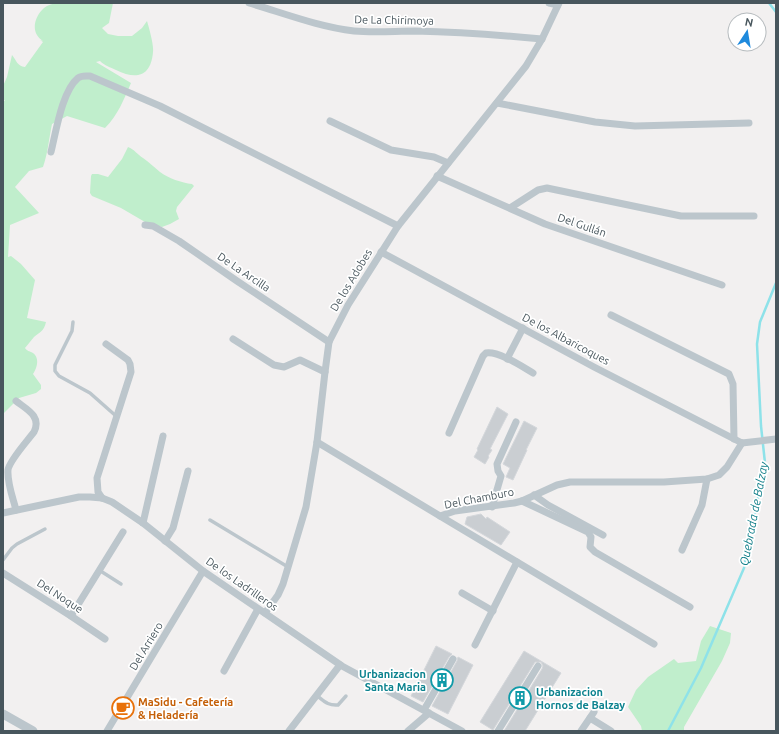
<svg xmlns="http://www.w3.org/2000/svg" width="779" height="734" font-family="Ubuntu,sans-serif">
<rect width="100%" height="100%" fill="#f2f0f0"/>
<g fill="#c0eecc">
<path d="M56,3H113L109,23L102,28L108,34L118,36H132L142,28L147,21C149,28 154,45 153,52C151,77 136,80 116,70C110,67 105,66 100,61L96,62L131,83C124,99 118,115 105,128L67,116L52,124C49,138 48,153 43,167L29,171L15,187L39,213L10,225L8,257L11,256L21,264L35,280L27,318L46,322C44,331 40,332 34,337C31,341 28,344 25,348C27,351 29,351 33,353C40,358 37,368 33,374L41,385V389L36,393L19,398L3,414V103L5,100H3V86L7,77L12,55C17,61 17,66 25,67L43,42L40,40L43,41C30,33 34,17 44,8C48,5 52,4 56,3Z"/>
<path d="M128,147C134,149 138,155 143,158C149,162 154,167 160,172C168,178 182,183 192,184L194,186L177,207L176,211L179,219L170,224L162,227L145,222L121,208L92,196L90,193L91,176L92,174H98L108,177L122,159Z"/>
<polygon points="710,626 731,633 730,643 722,661 684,727 684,731 642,731 641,726 628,707 636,690 648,677 674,659 678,663 696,661 701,641"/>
</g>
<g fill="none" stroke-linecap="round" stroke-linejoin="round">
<g stroke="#8ee2e9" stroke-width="2.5">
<polyline points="769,3 776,12"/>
<polyline points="668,731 701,668 744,568 765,463 761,426 757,344 760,322 776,283"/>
</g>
</g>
<g fill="#caced2" stroke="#d4d7db">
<polygon points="497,407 508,414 490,449 492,450 488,456 489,457 485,464 474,457 478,450 477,449"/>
<polygon points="524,421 537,428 526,450 527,450 513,480 506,477 510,468 503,464"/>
<polygon points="481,514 486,519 487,517 510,532 501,545 465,524 467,517"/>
<polygon points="436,646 452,654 449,657 423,702 411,696"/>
<polygon points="524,651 561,673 525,731 504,731 542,669 543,666 541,662 535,662 493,730 480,722"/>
<polygon points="458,657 473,665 448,714 432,706 457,661"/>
</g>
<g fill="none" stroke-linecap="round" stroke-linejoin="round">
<g stroke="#bcc6cc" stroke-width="3.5">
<polyline points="73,322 72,331 55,365 55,371 59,376 90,393 116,416"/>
<polyline points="210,520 288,567"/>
<polyline points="3,560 12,548 17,544 45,529"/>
<polyline points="99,570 121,584"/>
<path d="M316,695C324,701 328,706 338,705L346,696"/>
</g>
<g stroke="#bcc6cc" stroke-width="7">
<path d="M249,3C283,13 319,27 354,31C375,33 395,31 415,31C457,32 500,35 542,39"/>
<polyline points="549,3 558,5"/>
<polyline points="497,103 595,122 635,126 749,123"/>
<polyline points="330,121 391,150 434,157 448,163"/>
<path d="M51,152C56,132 62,91 78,78C82,75 86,76 90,76L160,106L398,226"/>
<polyline points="437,176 545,224 722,285"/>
<polyline points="510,208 538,190 547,188 681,216 754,216"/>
<polyline points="145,225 153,226 179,241 237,281 329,342"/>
<polyline points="381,252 594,367 742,443"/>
<polyline points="611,315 729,374 733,384 734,439"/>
<polyline points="233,339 274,365 284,367 300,360 325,372"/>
<polyline points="507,359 523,328"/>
<path d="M16,401C26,409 42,416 34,432C28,440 9,461 8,470C7,483 13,498 16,510"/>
<path d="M449,433L483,356L486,353C499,351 521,366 533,373"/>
<polyline points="317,442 440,516 455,511 514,503 522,501 557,485 570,482 664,482 707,479 719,475 727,467 742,443"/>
<polyline points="742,443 776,439"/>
<polyline points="534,495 548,505 603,535"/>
<polyline points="102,498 98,492 97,478 131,372 130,364 128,360 106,344"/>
<polyline points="522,501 588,532 591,537 590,547 595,552 690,607"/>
<polyline points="492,507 501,476 498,471 497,464 516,422"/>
<polyline points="3,513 79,497 90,497 102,498 112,502 143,523 203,571 342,666 462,731"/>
<polyline points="440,516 654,644"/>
<polyline points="143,523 163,436"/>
<polyline points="165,541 173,528 188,471"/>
<polyline points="682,550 702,505 707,479"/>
<polyline points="3,573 71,616 105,639"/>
<polyline points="462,593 493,611"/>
<polyline points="265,613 278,595 283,584 306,507 317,442 325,372 329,342 348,305 398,226 526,66 542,39 559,3"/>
<polyline points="71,616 123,532"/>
<polyline points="475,645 517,562"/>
<polyline points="224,671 258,609"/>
<polyline points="424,710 453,659"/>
<polyline points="590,718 611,731"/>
<polyline points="107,731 203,571"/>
<polyline points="289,731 340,665"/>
<polyline points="408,731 429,713"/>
<polyline points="498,731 538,666"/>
<polyline points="581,731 594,712"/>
</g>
<polyline stroke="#bcc6cc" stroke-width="9" points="3,714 33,731"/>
</g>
<defs>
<g id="building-ring" transform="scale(1.15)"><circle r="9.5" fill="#fff" stroke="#0f9aa8" stroke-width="1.5"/><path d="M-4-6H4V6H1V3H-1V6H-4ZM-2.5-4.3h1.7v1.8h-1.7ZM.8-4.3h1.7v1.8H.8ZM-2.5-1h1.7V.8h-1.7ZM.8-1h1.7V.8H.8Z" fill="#0f9aa8"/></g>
<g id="cafe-ring" transform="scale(1.15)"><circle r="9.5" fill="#fff" stroke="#e8710a" stroke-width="1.5"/><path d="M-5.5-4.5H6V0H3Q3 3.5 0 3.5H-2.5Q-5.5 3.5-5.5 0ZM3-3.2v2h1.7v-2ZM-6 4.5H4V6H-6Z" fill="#e8710a"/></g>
</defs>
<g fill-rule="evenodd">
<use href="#building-ring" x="442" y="680"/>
<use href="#building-ring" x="520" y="698"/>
<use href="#cafe-ring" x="123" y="708"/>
</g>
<g text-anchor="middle" stroke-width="3.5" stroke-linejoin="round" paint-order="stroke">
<g font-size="11" fill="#48565d" stroke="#fff">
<text transform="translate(394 20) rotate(1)" y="4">De La Chirimoya</text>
<text transform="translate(582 225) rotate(19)" y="4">Del Gullán</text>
<text transform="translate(244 272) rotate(34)" y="4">De La Arcilla</text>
<text transform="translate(351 280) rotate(-59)" y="4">De los Adobes</text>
<text transform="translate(566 339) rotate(28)" y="4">De los Albaricoques</text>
<text transform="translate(479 498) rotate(-11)" y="4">Del Chamburo</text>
<text transform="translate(242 584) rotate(35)" y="4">De los Ladrilleros</text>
<text transform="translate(60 596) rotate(33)" y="4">Del Noque</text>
<text transform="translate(146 646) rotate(-59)" y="4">Del Arriero</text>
</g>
<g font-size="11" font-weight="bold" fill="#0d838f" stroke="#fff" text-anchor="end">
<text x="426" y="678">Urbanizacion<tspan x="426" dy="13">Santa Maria</tspan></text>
<text x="536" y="696" text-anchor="start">Urbanizacion<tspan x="536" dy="13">Hornos de Balzay</tspan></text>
</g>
<g font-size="11" font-weight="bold" fill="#c56008" stroke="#fff" text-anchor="start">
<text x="138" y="706">MaSidu - Cafetería<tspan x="138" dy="13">&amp; Heladería</tspan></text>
</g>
<g font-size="12" font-style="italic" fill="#117f89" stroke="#fff">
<text transform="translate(754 514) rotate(-79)" y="4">Quebrada de Balzay</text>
</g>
</g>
<rect width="779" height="734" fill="none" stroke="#48565d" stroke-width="8"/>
<g transform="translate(747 32) rotate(12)"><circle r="19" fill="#ffffff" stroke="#b6bbbe"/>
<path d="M0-3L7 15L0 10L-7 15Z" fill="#1f8add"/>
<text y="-6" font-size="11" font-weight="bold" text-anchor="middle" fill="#48565d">N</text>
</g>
</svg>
